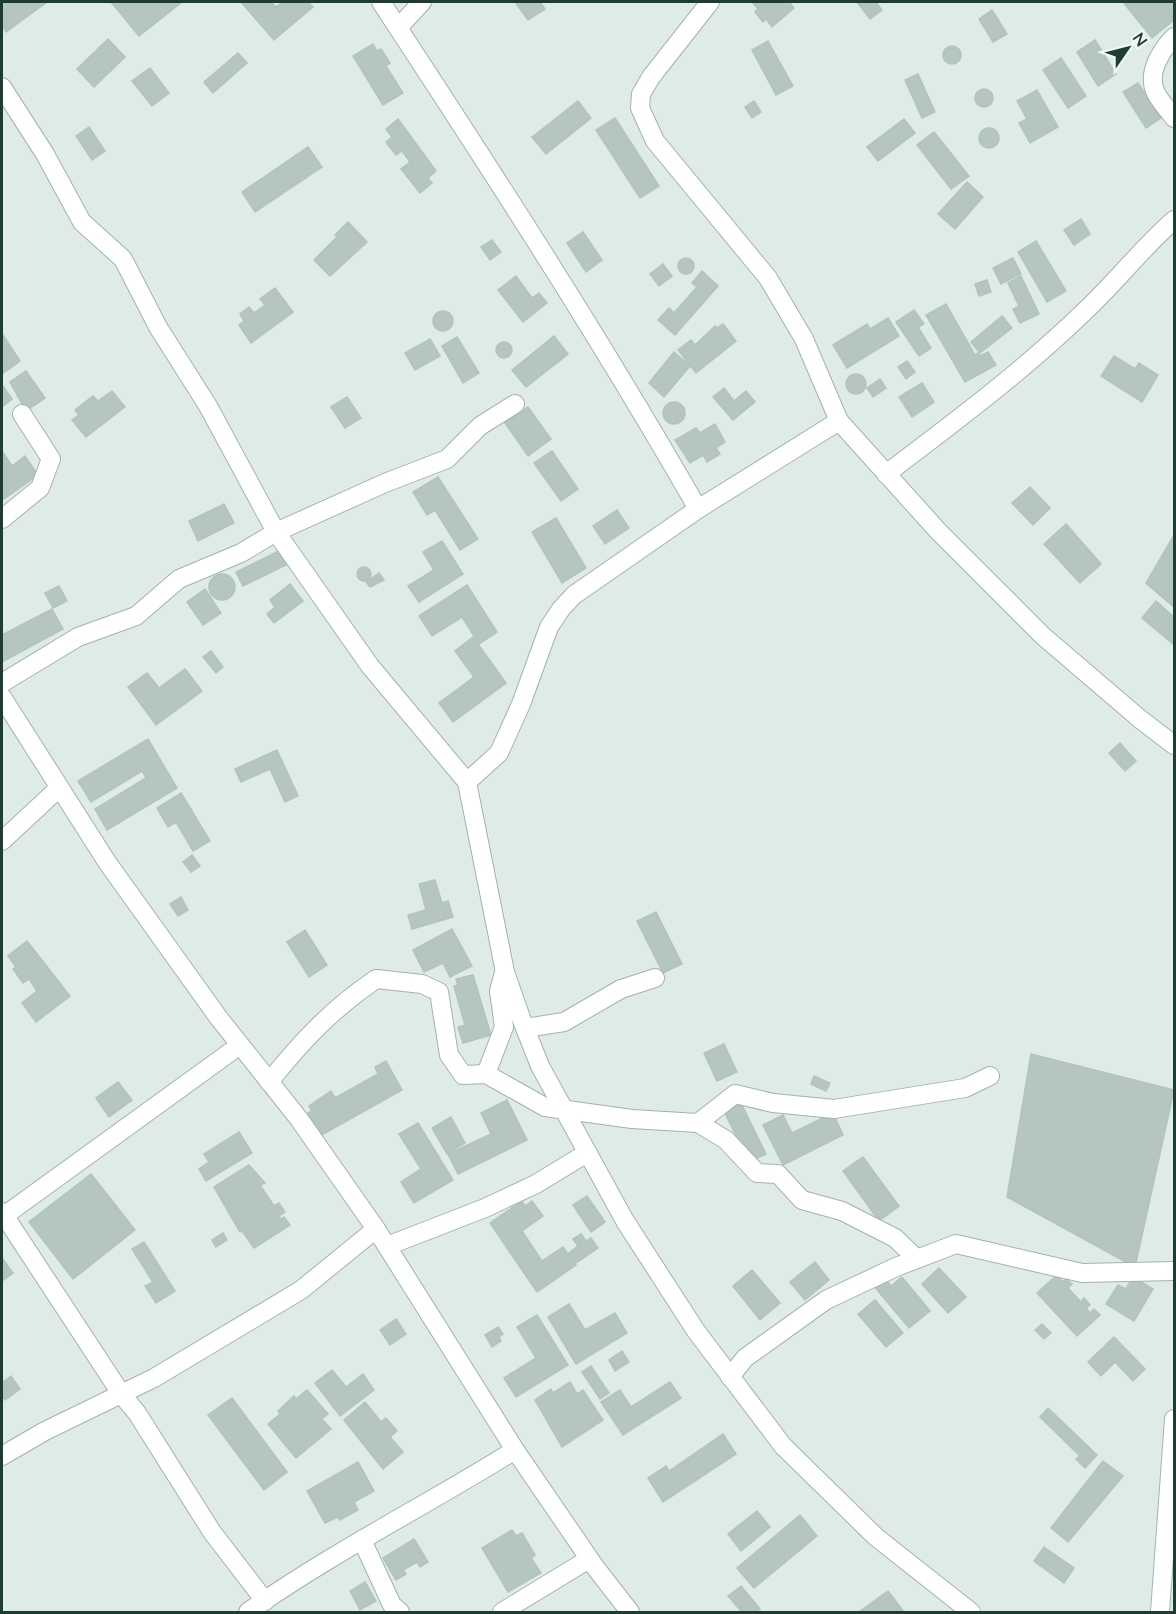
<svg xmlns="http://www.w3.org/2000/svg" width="1176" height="1614" font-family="Lato,sans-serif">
<rect width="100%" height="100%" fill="#dfebe5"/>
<g fill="#b4c6be" stroke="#b1c5bc" stroke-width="1.5" fill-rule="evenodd">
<polygon points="2,2 47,2 6,32 2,25"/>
<polygon points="111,2 140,2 143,4 146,2 182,2 139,36"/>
<polygon points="241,2 271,2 276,7 283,2 308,2 313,7 274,40"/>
<polygon points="515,2 540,2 545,9 528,20"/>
<polygon points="752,2 789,2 794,8 772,27 766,19 763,22 755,12 758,9"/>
<polygon points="857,2 876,2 882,10 870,19"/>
<polygon points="1123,2 1174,2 1174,20 1152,38"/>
<polygon points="992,10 1007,34 993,42 979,19"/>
<polygon points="108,39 125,57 94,87 77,69"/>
<polygon points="1095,40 1116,74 1098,86 1077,52"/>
<polygon points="768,41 793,86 776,95 752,50"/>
<polygon points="373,44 377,51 381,49 390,63 386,66 403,93 383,105 353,56"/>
<circle cx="952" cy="55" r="9"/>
<polygon points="238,53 247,63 213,93 204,82"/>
<polygon points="1061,58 1086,96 1068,108 1043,70"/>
<polygon points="150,68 169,93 152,106 132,81"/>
<polygon points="918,74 935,112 922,118 905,80"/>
<polygon points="1138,83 1161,118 1146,128 1123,92"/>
<circle cx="984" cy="98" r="9"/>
<polygon points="1037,90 1058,127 1030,143 1019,123 1027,119 1017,101"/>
<polygon points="578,101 591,118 546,154 532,137"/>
<polygon points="754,101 761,112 752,118 745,107"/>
<polygon points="615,118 659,186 640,198 596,130"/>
<polygon points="398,119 436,171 428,178 432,183 420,193 401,169 410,162 402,151 396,155 386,142 392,137 386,129"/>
<polygon points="904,119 915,133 878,161 867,147"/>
<polygon points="89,127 105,151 92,160 76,136"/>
<circle cx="989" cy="138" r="10"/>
<polygon points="934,132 969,176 951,189 917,145"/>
<polygon points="308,147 322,167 255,212 242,192"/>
<polygon points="967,182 983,197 955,229 938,214"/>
<polygon points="1081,219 1090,234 1074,245 1064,230"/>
<polygon points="348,222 367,242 330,276 314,260 337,237 335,235"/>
<polygon points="583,232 602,260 586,272 567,243"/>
<polygon points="492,240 501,252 490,260 481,247"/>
<polygon points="1036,241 1066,291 1047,302 1018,252"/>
<polygon points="1013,258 1021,274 1001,284 993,268"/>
<circle cx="686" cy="266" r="8"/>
<polygon points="663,264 672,276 659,286 650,274"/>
<polygon points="702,271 718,286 675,335 658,320 669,308 674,313 697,287 692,283"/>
<polygon points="516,276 532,298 539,293 547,303 523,322 498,290"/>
<polygon points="1021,276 1039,314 1020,323 1013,309 1019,306 1008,283"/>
<polygon points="987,280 991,292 979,296 975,284"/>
<polygon points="275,288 293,312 251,343 239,325 244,321 240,314 249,307 254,313 265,305 260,299"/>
<polygon points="946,304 975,355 978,353 980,356 988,352 996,365 965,382 926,315"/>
<polygon points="914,310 924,324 918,327 931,348 919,356 896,322"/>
<circle cx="443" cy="321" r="10"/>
<polygon points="1002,316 1012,328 980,353 971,342"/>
<polygon points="888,318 899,336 847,368 833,345 867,324 870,329"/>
<polygon points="723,324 736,341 696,373 678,350 691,340 695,345 715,326 717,328"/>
<polygon points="3,335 20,361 2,374 2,336"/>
<polygon points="554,336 568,354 526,387 512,370"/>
<polygon points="457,337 479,373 463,383 442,346"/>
<polygon points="430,339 440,356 415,370 405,353"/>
<circle cx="504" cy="350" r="8"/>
<polygon points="674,352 690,366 664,397 649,383"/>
<polygon points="1114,356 1135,369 1139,363 1158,375 1142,402 1101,376"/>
<polygon points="907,361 915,372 906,379 898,367"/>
<polygon points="26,371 45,398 26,411 10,382"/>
<circle cx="856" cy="384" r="10"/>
<polygon points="880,379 886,388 873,397 867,388"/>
<polygon points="922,383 934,402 912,417 899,397"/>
<polygon points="3,386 12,399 2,407 2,387"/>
<polygon points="724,388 734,401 746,391 755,402 733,420 713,397"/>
<polygon points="112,391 125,407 86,437 72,420 79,415 75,410 93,396 98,401"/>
<polygon points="347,397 361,418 345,428 331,407"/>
<circle cx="674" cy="413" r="11"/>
<polygon points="528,407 551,439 528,456 505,423"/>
<polygon points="715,424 725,442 716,448 720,454 707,462 703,455 690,463 675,440 696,428 700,433"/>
<polygon points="2,451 12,466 25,456 38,475 4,499 2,495"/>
<polygon points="552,451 578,489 561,501 534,463"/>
<polygon points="438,477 478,539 460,550 435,510 427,515 413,492"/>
<polygon points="1030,487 1050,508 1033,525 1012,503"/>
<polygon points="224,504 234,523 198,541 189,521"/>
<polygon points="617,510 629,528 605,544 593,526"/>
<polygon points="556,518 586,568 562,583 532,532"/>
<polygon points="1066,524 1101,564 1080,583 1044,544"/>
<polygon points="1174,535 1174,607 1146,583"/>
<polygon points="442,541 463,574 419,602 408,586 434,570 423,552"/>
<polygon points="279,551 286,565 243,586 236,572"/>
<circle cx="364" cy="574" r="7"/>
<polygon points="379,573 384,580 370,587 366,582"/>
<circle cx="222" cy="587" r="13"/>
<polygon points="290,584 303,601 274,623 267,614 275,607 270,600"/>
<polygon points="467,585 497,632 479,644 462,617 432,636 419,616"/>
<polygon points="59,586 67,601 53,608 45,593"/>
<polygon points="205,589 221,613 203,625 187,602"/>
<polygon points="1156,601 1174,617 1174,645 1142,618"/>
<polygon points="52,609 63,629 2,662 2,635"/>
<polygon points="473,637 506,683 453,722 439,703 474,677 455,651"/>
<polygon points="211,651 223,667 216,673 203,657"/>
<polygon points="185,669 202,691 156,725 128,687 147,673 159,688"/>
<polygon points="148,739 177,788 107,830 95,809 146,778 142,771 91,802 78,781"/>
<polygon points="1120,743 1136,761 1125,771 1109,753"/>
<polygon points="277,750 298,796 285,802 270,769 241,782 235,769"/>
<polygon points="181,793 210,841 193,851 176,822 168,827 157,808"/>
<polygon points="192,855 200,866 191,872 183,862"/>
<polygon points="435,880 442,903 448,901 453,917 412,929 408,915 426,910 419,884"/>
<polygon points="181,897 188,910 178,916 170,904"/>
<polygon points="656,912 682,964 663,973 637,921"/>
<polygon points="452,929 472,966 450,977 443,963 424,972 413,950"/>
<polygon points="305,930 327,965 309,977 287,942"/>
<polygon points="27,941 70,996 36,1022 22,1003 37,991 29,979 23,983 13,969 16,967 8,956"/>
<polygon points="473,975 491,1035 463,1043 458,1027 465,1025 454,986 458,985 456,979"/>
<polygon points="724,1044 737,1072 717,1081 704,1053"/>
<polygon points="1031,1054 1174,1090 1135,1267 1007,1197"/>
<polygon points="386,1061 402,1090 318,1137 305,1115 312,1111 309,1106 331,1091 335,1098 378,1074 375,1067"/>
<polygon points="814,1076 830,1083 826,1091 811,1084"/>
<polygon points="118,1082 132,1100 109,1117 96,1098"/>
<polygon points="507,1100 527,1140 458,1174 448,1154 491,1134 481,1113"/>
<polygon points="740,1101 766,1154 749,1162 723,1109"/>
<polygon points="833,1113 843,1135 783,1165 763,1125 783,1115 792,1133"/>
<polygon points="451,1117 465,1143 447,1154 432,1128"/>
<polygon points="418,1123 453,1180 414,1203 401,1182 421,1169 399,1134"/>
<polygon points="239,1132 252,1153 206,1181 199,1169 209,1162 204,1154"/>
<polygon points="863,1157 899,1206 879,1221 843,1171"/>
<polygon points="249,1165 265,1183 260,1185 274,1206 279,1203 285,1212 279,1216 281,1219 284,1217 290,1225 254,1248 242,1231 240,1232 214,1187"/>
<path d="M91,1174L135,1230L73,1279L29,1222ZM93,1213L103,1228L91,1238L80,1223Z"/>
<polygon points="587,1196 605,1222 591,1232 573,1205"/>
<polygon points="522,1201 525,1206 532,1201 543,1216 522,1231 542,1261 563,1247 576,1265 537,1292 490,1223"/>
<polygon points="93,1213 103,1228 91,1238 80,1223"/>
<polygon points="223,1233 227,1240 216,1247 212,1240"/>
<polygon points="581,1234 586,1241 591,1238 598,1248 576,1263 569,1253 578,1246 573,1239"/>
<polygon points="144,1242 175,1291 156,1303 145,1286 153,1282 132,1249"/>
<polygon points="2,1258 13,1273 2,1281"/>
<polygon points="815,1262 829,1280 805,1300 790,1282"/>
<polygon points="939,1268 966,1297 948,1313 922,1284"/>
<polygon points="752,1270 780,1303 760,1320 733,1286"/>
<polygon points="1057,1275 1063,1282 1066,1279 1072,1284 1068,1288 1081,1302 1084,1298 1090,1305 1086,1308 1090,1313 1094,1309 1100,1315 1077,1336 1037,1293"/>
<polygon points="883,1276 891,1286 902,1277 930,1311 909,1328 873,1285"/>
<polygon points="1133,1277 1153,1289 1134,1321 1106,1304 1118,1285 1126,1289"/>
<polygon points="875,1300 903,1333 886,1347 858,1314"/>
<polygon points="569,1304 585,1330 615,1313 627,1333 576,1364 548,1317"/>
<polygon points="537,1315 568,1365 516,1397 504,1378 536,1358 517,1327"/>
<polygon points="396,1319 406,1334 390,1345 380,1330"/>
<polygon points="1042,1324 1051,1333 1044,1339 1035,1330"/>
<polygon points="498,1327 503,1334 499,1337 501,1341 492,1347 485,1335"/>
<polygon points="1114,1337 1145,1369 1133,1381 1115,1362 1101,1376 1088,1362"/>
<polygon points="622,1351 629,1362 615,1371 609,1360"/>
<polygon points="591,1366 609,1393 600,1399 582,1372"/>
<polygon points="332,1370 346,1387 363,1374 374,1390 340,1416 315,1383"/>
<polygon points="11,1376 20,1389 5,1400 2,1395 2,1383"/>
<polygon points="570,1382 577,1394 583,1390 603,1420 562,1447 535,1400 551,1389 553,1393"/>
<polygon points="670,1382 681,1398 623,1435 601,1402 620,1390 631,1407"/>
<polygon points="307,1390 328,1414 322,1419 331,1429 296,1458 268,1424 280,1414 278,1411 294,1396 296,1399"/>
<polygon points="232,1398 287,1472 264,1490 208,1415"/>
<polygon points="365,1402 381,1422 386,1418 397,1431 390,1437 403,1452 383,1469 344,1420"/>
<polygon points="1048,1408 1097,1455 1085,1468 1076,1459 1080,1456 1040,1417"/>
<polygon points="723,1434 736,1454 663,1502 648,1478 666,1466 669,1471"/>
<polygon points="1103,1461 1123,1476 1068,1542 1051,1528"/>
<polygon points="358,1462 374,1491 354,1502 358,1510 340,1520 338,1517 325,1523 307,1491"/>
<polygon points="757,1511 770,1527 741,1551 728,1534"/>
<polygon points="800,1515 817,1536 754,1588 737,1568"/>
<polygon points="512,1530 516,1536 522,1533 535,1555 531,1558 541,1573 508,1592 482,1548"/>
<polygon points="414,1539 428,1562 420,1567 417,1562 403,1570 406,1574 396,1580 383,1558"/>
<polygon points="1044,1547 1074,1568 1064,1583 1034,1561"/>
<polygon points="365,1582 376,1601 360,1610 350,1591"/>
<polygon points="741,1586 760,1609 755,1612 742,1612 728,1596"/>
<polygon points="888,1591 904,1612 859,1612"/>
</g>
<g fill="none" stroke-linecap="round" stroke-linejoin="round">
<g stroke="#a2b3ac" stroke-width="20">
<g id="street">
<path d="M381,2C490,168 599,336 698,509L839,421"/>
<polyline points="710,2 651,77 641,94 640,108 655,141 768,278 804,339 839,421 938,531 1043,636 1140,719 1174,745"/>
<polyline points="398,28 422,2"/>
<path d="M1174,37C1162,49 1147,72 1155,91C1159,101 1169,110 1174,118"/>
<polyline points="2,87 45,154 82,222 123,259 158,327 208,406 276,532 370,666 467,782 505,972 521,1018 540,1066 625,1221 696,1331 783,1446 876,1537 971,1612"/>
<path d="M886,474C955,422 1023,371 1085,311C1116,282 1142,248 1174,220"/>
<polyline points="2,519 40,488 51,459 22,414"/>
<polyline points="2,683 78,637 136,616 179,579 241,553 276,532 385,483 447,459 480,426 515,404"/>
<polyline points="2,697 107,862 218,1017 299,1119 376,1229 515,1450 595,1567 630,1612"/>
<polyline points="467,782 499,753 521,704 549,627 561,609 574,595 698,509"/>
<polyline points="2,841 59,788"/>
<polyline points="525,1028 564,1022 621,989 655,978"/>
<polyline points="486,1074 504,1027 499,991 504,973"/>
<path d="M269,1082C302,1041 332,1009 376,979L422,984L439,992L449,1055L463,1075L486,1074L545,1107L632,1119L698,1123L726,1140L757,1173L778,1174L802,1200L842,1211L895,1238L917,1259"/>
<polyline points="698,1123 735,1094 773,1103 834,1109 965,1088 990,1076"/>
<polyline points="2,1212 122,1395 137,1413 212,1532 265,1601"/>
<polyline points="4,1216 240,1045"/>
<polyline points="387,1246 485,1208 536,1184 587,1153"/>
<polyline points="730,1377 745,1358 826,1300 896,1267 956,1244 1082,1273 1174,1271"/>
<polyline points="2,1456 45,1431 154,1378 301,1290 376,1229"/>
<polyline points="362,1540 392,1605 400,1612"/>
<path d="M248,1612C333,1552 427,1505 515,1450"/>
<polyline points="502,1612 589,1559"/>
</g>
</g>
<g stroke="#9db8ad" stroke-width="20">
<polyline id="secondary" points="1160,1612 1174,1419"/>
</g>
<use href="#street" stroke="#fff" stroke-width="18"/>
<use href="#secondary" stroke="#fff" stroke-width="18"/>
</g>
<rect width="1176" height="1614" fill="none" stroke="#1f3c34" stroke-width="6"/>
<g transform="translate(1128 48) rotate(55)" stroke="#eff8f3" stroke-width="4.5" paint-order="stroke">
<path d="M0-4.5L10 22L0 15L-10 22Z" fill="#1f3c34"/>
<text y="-9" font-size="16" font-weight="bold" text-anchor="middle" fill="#1f3c34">N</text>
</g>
</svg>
